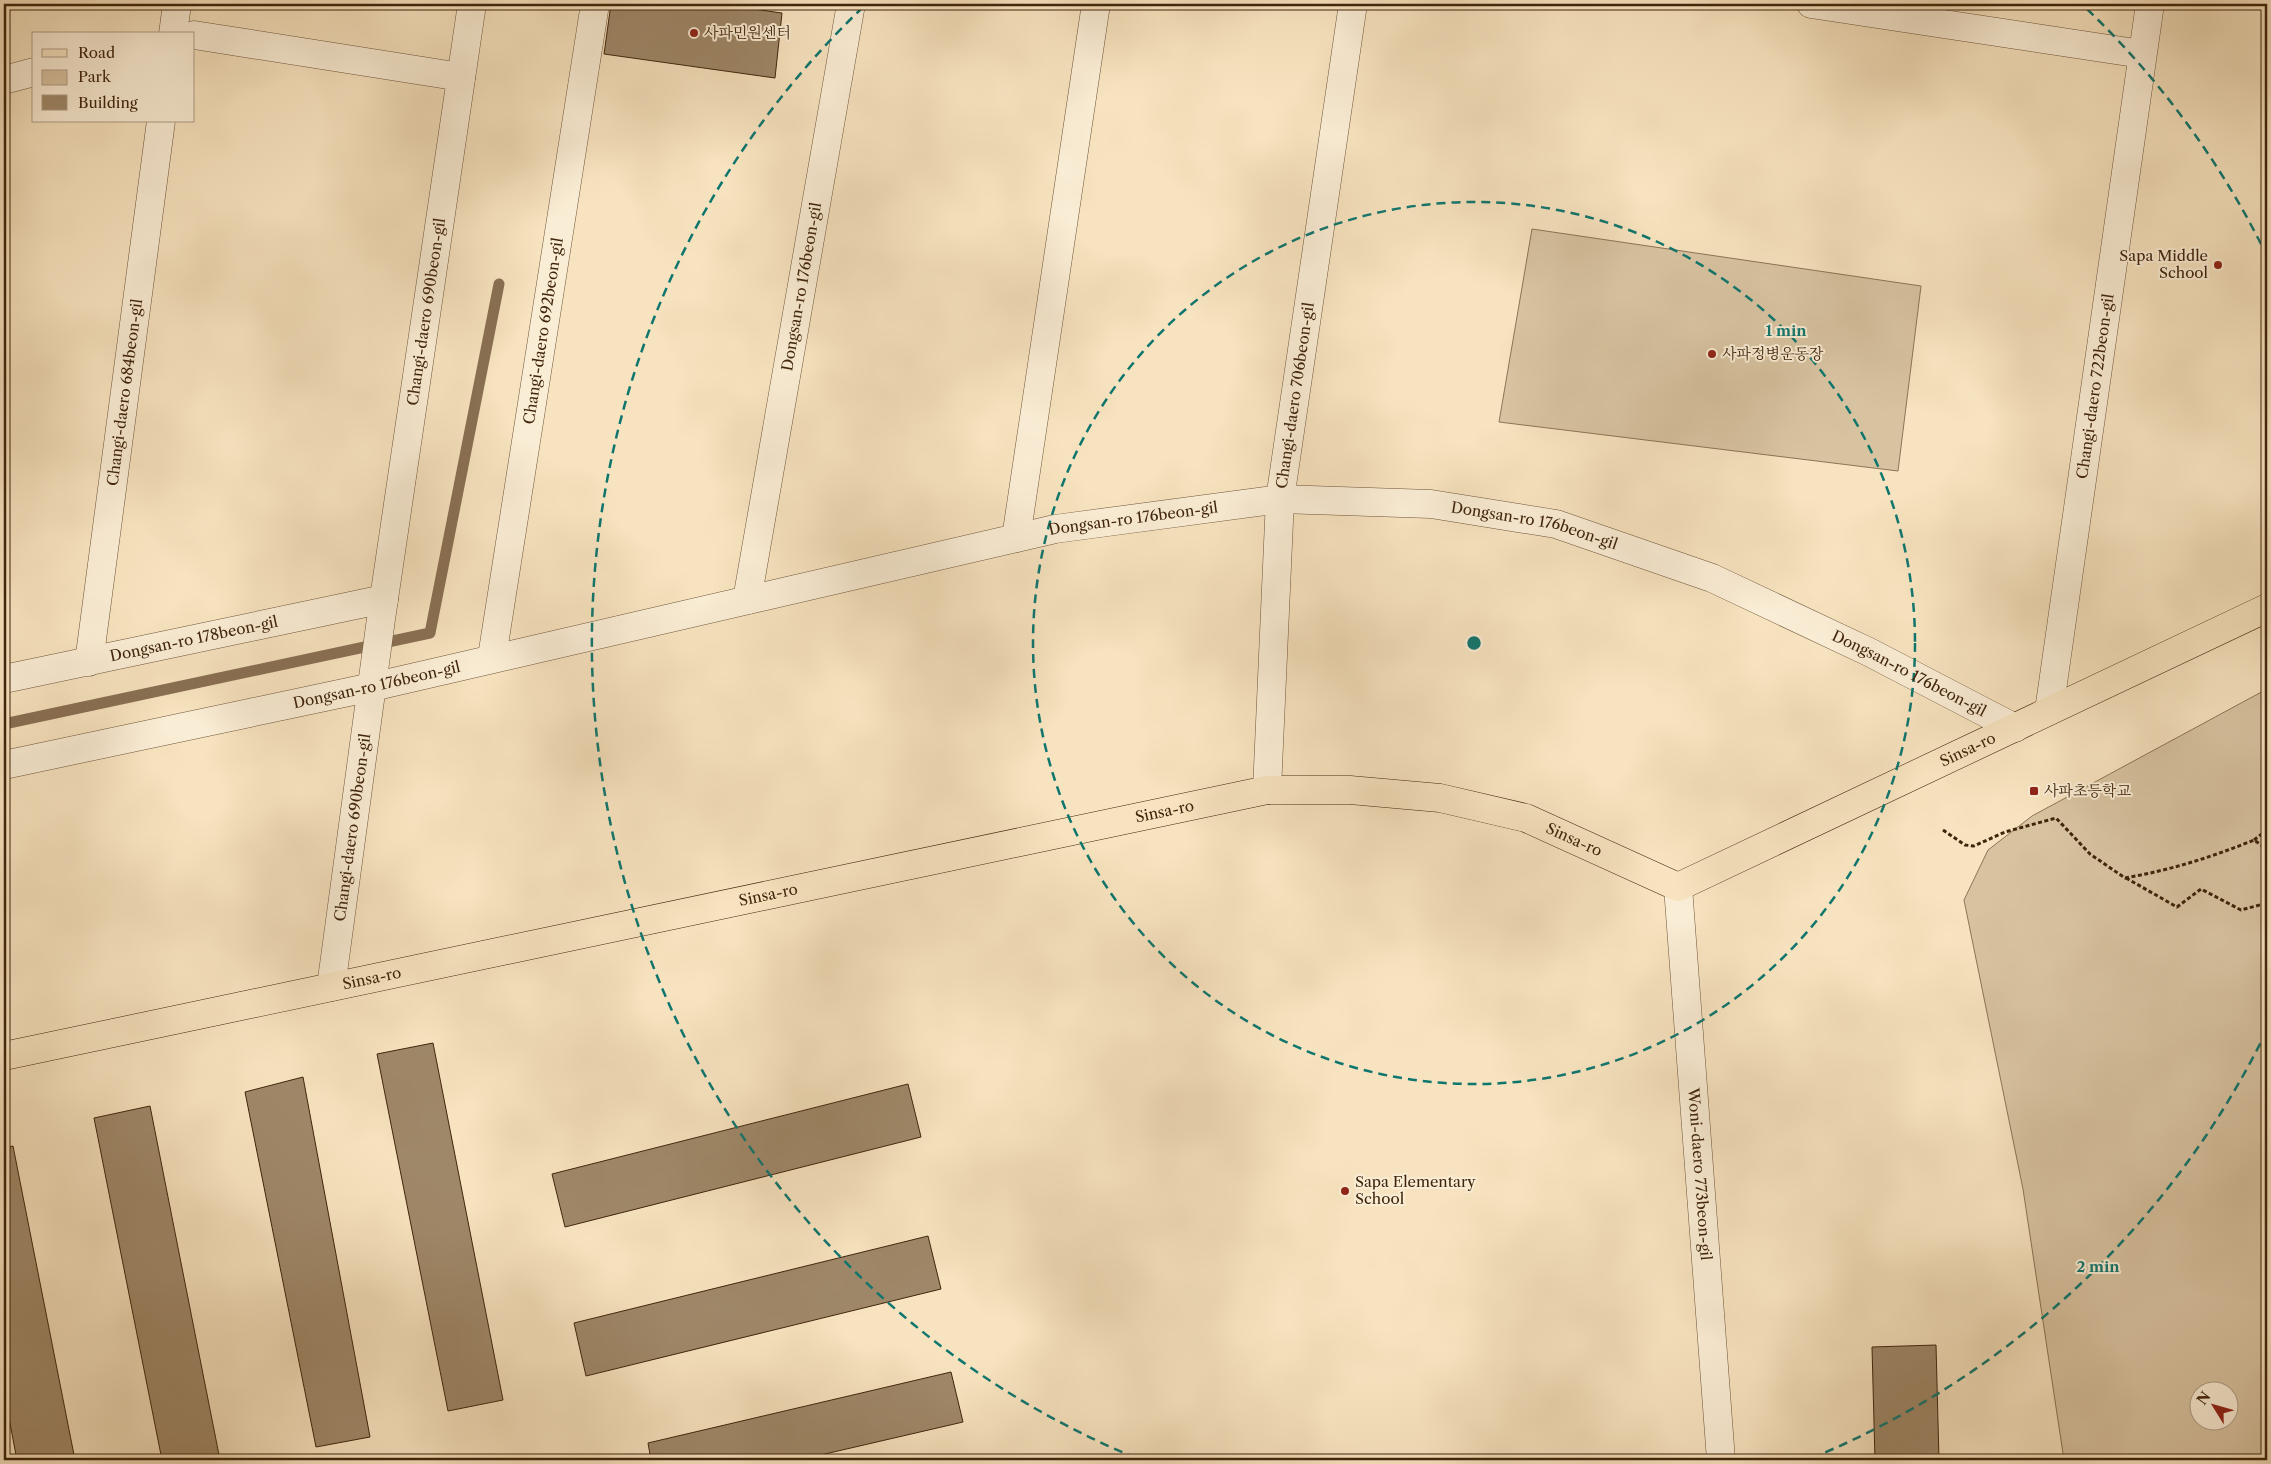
<svg xmlns="http://www.w3.org/2000/svg" width="2271" height="1464" font-family="'Libre Caslon Text','Noto Serif KR',serif">
<rect width="100%" height="100%" fill="#f7e3bf"/>
<filter id="stains"><feTurbulence type="fractalNoise" baseFrequency=".004" numOctaves="4"/><feColorMatrix values="0 0 0 0 .2 0 0 0 0 .09 0 0 0 0 .02 0 0 0 .5 -.17"/></filter>
<radialGradient id="worn" r=".72"><stop offset=".6" stop-color="#630" stop-opacity="0"/><stop offset="1" stop-color="#630" stop-opacity=".3"/></radialGradient>
<g fill="#d8c3a1" stroke="#8c7456" fill-rule="evenodd">
<polygon points="1532,229 1921,286 1898,471 1499,422"/>
<path d="M2267,689V1460H2064L2023,1189L1964,900L1988,850L2032,816ZM2198,1392H2228V1422H2198Z"/>
</g>
<g fill="none" stroke-linecap="round" stroke-linejoin="round">
<polyline stroke="#897053" stroke-width="11" points="4,724 430,633 499,284"/>
</g>
<g fill="#9f8869" stroke="#40250c">
<polygon points="611,4 718,4 782,13 775,78 604,54"/>
<polygon points="433,1043 503,1400 448,1411 377,1054"/>
<polygon points="303,1077 370,1437 316,1447 245,1092"/>
<polygon points="908,1084 921,1137 565,1227 552,1174"/>
<polygon points="150,1106 220,1460 162,1460 94,1118"/>
<polygon points="13,1146 75,1460 17,1460 4,1392 4,1148"/>
<polygon points="928,1236 941,1289 586,1376 574,1323"/>
<polygon points="1936,1345 1939,1460 1875,1460 1872,1347"/>
<polygon points="951,1372 963,1422 799,1460 651,1460 648,1443"/>
</g>
<g fill="none" stroke-linecap="round" stroke-linejoin="round">
<g stroke="#6e5439" stroke-width="29">
<g id="minor">
<polyline points="1811,4 2142,54"/>
<polyline points="173,34 177,4"/>
<polyline points="194,35 461,77"/>
<polyline points="4,80 34,72"/>
<polyline points="1016,538 1096,4"/>
<path id="s1" d="M747,600L851,4"/>
<path id="s2" d="M492,657L595,4"/>
<path id="s3" d="M89,662L161,121"/>
<path id="s4" d="M4,679L384,599"/>
<path id="s5" d="M2049,711L2150,4"/>
<path id="s6" d="M4,765L372,687L1055,529L1280,499L1431,504L1556,524L1712,578L1869,652L2015,728"/>
<path id="s7" d="M1267,790L1280,499L1353,4"/>
<path id="s8" d="M1678,887L1721,1460"/>
<path id="s9" d="M331,987L381,619L472,4"/>
</g>
</g>
<g stroke="#40250c" stroke-width="29">
<g id="major">
<path id="s10" d="M4,1056L1267,790H1350L1440,798L1526,818L1678,887L2267,608"/>
</g>
</g>
<g stroke="#40250c" stroke-width="3" stroke-dasharray="4 2.5" stroke-linecap="butt">
<path d="M1943,830L1965,845L1974,846L2005,832L2056,818L2090,854L2125,878C2171,870 2212,857 2254,840L2267,849"/>
<polyline points="2254,840 2267,830"/>
<polyline points="2126,878 2177,907 2201,889 2241,910 2267,903"/>
</g>
<use href="#minor" stroke="#faedd5" stroke-width="28"/>
<use href="#major" stroke="#f7e3bf" stroke-width="28"/>
</g>
<g fill="none" stroke="#0f766e" stroke-width="2.5" stroke-dasharray="9 6">
<circle cx="1474" cy="643" r="441"/>
<path d="M2267 1030A882 882 0 0 1 1812 1458M1136 1458A882 882 0 0 1 861 9M2087 9A882 882 0 0 1 2267 256"/>
</g>
<g fill="#8f2418" stroke="#faedd5" stroke-width="2">
<circle cx="694" cy="33" r="5"/>
<circle cx="2218" cy="265" r="5"/>
<circle cx="1712" cy="354" r="5"/>
<rect x="2029" y="786" width="10" height="10" rx="2.5"/>
<circle cx="1345" cy="1191" r="5"/>
</g>
<g text-anchor="middle" stroke-width="4" stroke-linejoin="round" paint-order="stroke">
<g font-size="15" fill="#40250c" stroke="#faedd5" text-anchor="start">
<text x="704" y="38">사파민원센터</text>
<text x="2208" y="261" text-anchor="end">Sapa Middle<tspan x="2208" dy="17">School</tspan></text>
<text x="1722" y="359">사파정병운동장</text>
<text x="2044" y="796">사파초등학교</text>
<text x="1355" y="1187">Sapa Elementary<tspan x="1355" dy="17">School</tspan></text>
</g>
<g font-size="15" fill="#40250c" stroke="#faedd5">
<text dy="5" stroke="none"><textPath href="#s1" startOffset="318">Dongsan-ro 176beon-gil</textPath></text>
<text dy="5" stroke="none"><textPath href="#s9" startOffset="682">Changi-daero 690beon-gil</textPath></text>
<text dy="5" stroke="none"><textPath href="#s2" startOffset="330">Changi-daero 692beon-gil</textPath></text>
<text dy="5" stroke="none"><textPath href="#s5" startOffset="328">Changi-daero 722beon-gil</textPath></text>
<text dy="5" stroke="none"><textPath href="#s3" startOffset="272">Changi-daero 684beon-gil</textPath></text>
<text dy="5" stroke="none"><textPath href="#s7" startOffset="396">Changi-daero 706beon-gil</textPath></text>
<text dy="5" stroke="none"><textPath href="#s6" startOffset="1156">Dongsan-ro 176beon-gil</textPath></text>
<text dy="5" stroke="none"><textPath href="#s6" startOffset="1561">Dongsan-ro 176beon-gil</textPath></text>
<text dy="5" stroke="none"><textPath href="#s4" startOffset="194">Dongsan-ro 178beon-gil</textPath></text>
<text dy="5" stroke="none"><textPath href="#s6" startOffset="1966">Dongsan-ro 176beon-gil</textPath></text>
<text dy="5" stroke="none"><textPath href="#s6" startOffset="381">Dongsan-ro 176beon-gil</textPath></text>
<text dy="5" stroke="none"><textPath href="#s10" startOffset="2040">Sinsa-ro</textPath></text>
<text dy="5" stroke="none"><textPath href="#s10" startOffset="1186">Sinsa-ro</textPath></text>
<text dy="5" stroke="none"><textPath href="#s9" startOffset="161">Changi-daero 690beon-gil</textPath></text>
<text dy="5" stroke="none"><textPath href="#s10" startOffset="1605">Sinsa-ro</textPath></text>
<text dy="5" stroke="none"><textPath href="#s10" startOffset="781">Sinsa-ro</textPath></text>
<text dy="5" stroke="none"><textPath href="#s10" startOffset="376">Sinsa-ro</textPath></text>
<text dy="5" stroke="none"><textPath href="#s8" startOffset="288">Woni-daero 773beon-gil</textPath></text>
</g>
</g>
<circle cx="1474" cy="643" r="8" fill="#0f766e" stroke="#faedd5" stroke-width="2.5"/>
<g font-size="15" text-anchor="middle" font-weight="bold" fill="#0f766e" stroke="#faedd5" stroke-width="4" stroke-linejoin="round" paint-order="stroke">
<text x="1786" y="336">1 min</text>
<text x="2098" y="1272">2 min</text>
</g>
<rect width="2271" height="1464" fill="none" stroke="#f7e3bf" stroke-width="20"/>
<rect x="5" y="5" width="2261" height="1454" fill="none" stroke="#40250c" stroke-width="2.5"/>
<rect x="10" y="10" width="2251" height="1444" fill="none" stroke="#40250c"/>
<rect x="32" y="32" width="162" height="90" fill="#faedd5" stroke="#b09d85"/>
<rect x="42" y="49" width="25" height="8" fill="#f7e3bf" stroke="#b09d85"/>
<text x="78" y="58" font-size="15" fill="#40250c">Road</text>
<rect x="42" y="70" width="25" height="15" fill="#d8c3a1" stroke="#b09d85"/>
<text x="78" y="82" font-size="15" fill="#40250c">Park</text>
<rect x="42" y="95" width="25" height="15" fill="#9f8869" stroke="#b09d85"/>
<text x="78" y="108" font-size="15" fill="#40250c">Building</text>
<g transform="translate(2214 1406) rotate(307)"><circle r="24" fill="#faedd5" stroke="#b09d85"/>
<path d="M0-4L9 19L0 12L-9 19Z" fill="#8f2418"/>
<text y="-8" font-size="14" font-weight="bold" text-anchor="middle" fill="#40250c">N</text>
</g>
<rect width="100%" height="100%" filter="url(#stains)"/>
<rect width="100%" height="100%" fill="url(#worn)"/>
</svg>
